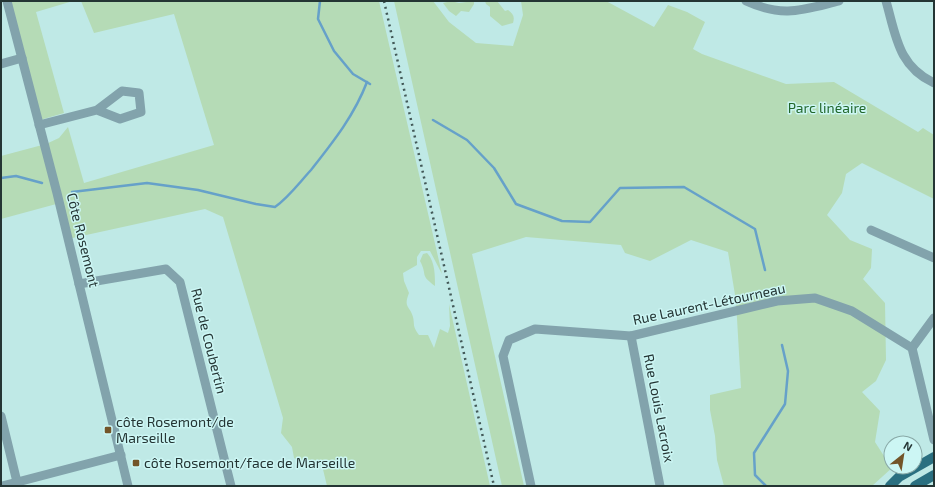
<svg xmlns="http://www.w3.org/2000/svg" width="935" height="487" font-family="'Exo 2',sans-serif">
<rect width="100%" height="100%" fill="#bfe9e6"/>
<g fill="#b5dbb6">
<polygon points="11,1 73,1 36,12 64,113 40,120"/>
<path d="M81,1H379L442,274L430,251H421L417,257V265L403,273L404,281L409,293C403,308 410,306 413,317C415,326 412,325 419,335H428L434,348L440,329L448,333L450,326L449,304L490,486H327L321,461L302,463L294,458L292,447L281,433L283,418L223,217L205,209L68,239L60,203L1,219V156L46,144L59,138L68,127L84,183L214,145L174,14L94,33Z"/>
<polygon points="394,1 433,1 449,22 476,43 513,46 523,15 521,1 606,1 654,27 668,5 687,12 705,22 693,49 702,54 786,84 834,82 918,132 923,128 934,135 934,199 862,163 846,174 842,193 827,215 850,240 872,249 871,268 863,279 885,303 886,360 876,381 862,392 880,411 875,442 891,467 893,467 872,486 724,486 717,460 715,436 710,410 710,395 741,388 736,301 728,252 691,240 650,261 625,253 621,245 526,237 472,254 524,486 502,486"/>
<polygon points="451,1 459,3 474,1 474,4 469,12 461,11 456,16 449,11 443,3"/>
<path d="M485,1H497L505,11L508,10C513,14 515,16 513,23L502,26L490,16V7L486,4Z"/>
<path d="M427,253C435,261 435,275 435,286C419,274 428,276 420,261L423,254Z"/>
</g>
<g fill="none" stroke-linecap="round" stroke-linejoin="round">
<g stroke="#66a1c9" stroke-width="2.5">
<polyline points="320,1 318,19 334,51 353,74 370,84"/>
<polyline points="433,120 467,140 494,168 516,204 562,221 590,222 620,188 684,187 755,229 765,270"/>
<polyline points="1,178 16,176 42,183"/>
<path d="M72,192L147,183L198,190L256,204L275,207C289,197 299,183 311,170C333,142 354,116 367,82"/>
<polyline points="766,486 755,475 754,453 785,404 788,371 782,345"/>
</g>
<g stroke="#82a3ac" stroke-width="9">
<polyline points="7,1 57,193 128,486"/>
<path d="M746,1C783,18 802,10 839,1"/>
<path d="M886,1C896,36 898,66 934,83"/>
<polyline points="1,64 22,58"/>
<polyline points="39,125 97,110 122,91 139,93 141,112 120,119 97,110"/>
<polyline points="871,230 934,258"/>
<polyline points="79,284 166,269 180,282 231,486"/>
<polyline points="631,336 660,486"/>
<polyline points="912,348 934,318"/>
<polyline points="1,416 17,482"/>
<polyline points="2,486 121,455"/>
<polyline points="531,486 503,356 509,340 535,329 631,336 777,301 815,298 852,311 912,348 934,440"/>
</g>
<g stroke="#2a6f80" stroke-width="10">
<polyline points="890,486 899,477 934,457"/>
<polyline points="915,486 934,475"/>
</g>
<polyline stroke="#435958" stroke-width="2.5" stroke-dasharray="2 4" stroke-linecap="butt" points="384,1 494,486"/>
</g>
<g fill="#735529" stroke="#ccf6f4" stroke-width="1.5">
<rect x="104" y="426" width="8" height="8" rx="2"/>
<rect x="132" y="459" width="8" height="8" rx="2"/>
</g>
<g text-anchor="middle" stroke-width="3" stroke-linejoin="round" paint-order="stroke">
<g font-size="14" fill="#22672b" stroke="#ccf6f4">
<text x="827" y="113">Parc linéaire</text>
</g>
<g font-size="14" fill="#243534" stroke="#ccf6f4">
<text transform="translate(83 240) rotate(76)" y="5">Côte Rosemont</text>
<text transform="translate(709 304) rotate(-12)" y="5">Rue Laurent-Létourneau</text>
<text transform="translate(209 341) rotate(76)" y="5">Rue de Coubertin</text>
<text transform="translate(659 408) rotate(79)" y="5">Rue Louis Lacroix</text>
</g>
<g font-size="14" fill="#243534" stroke="#ccf6f4" text-anchor="start">
<text x="116" y="427">côte Rosemont/de<tspan x="116" dy="16">Marseille</tspan></text>
<text x="144" y="468">côte Rosemont/face de Marseille</text>
</g>
</g>
<rect width="935" height="487" fill="none" stroke="#243534" stroke-width="4"/>
<g transform="translate(903 455) rotate(30)"><circle r="19" fill="#ccf6f4" stroke="#89a9a7"/>
<path d="M0-3L7 15L0 10L-7 15Z" fill="#735529"/>
<text y="-6" font-size="11" font-weight="bold" text-anchor="middle" fill="#243534">N</text>
</g>
</svg>
